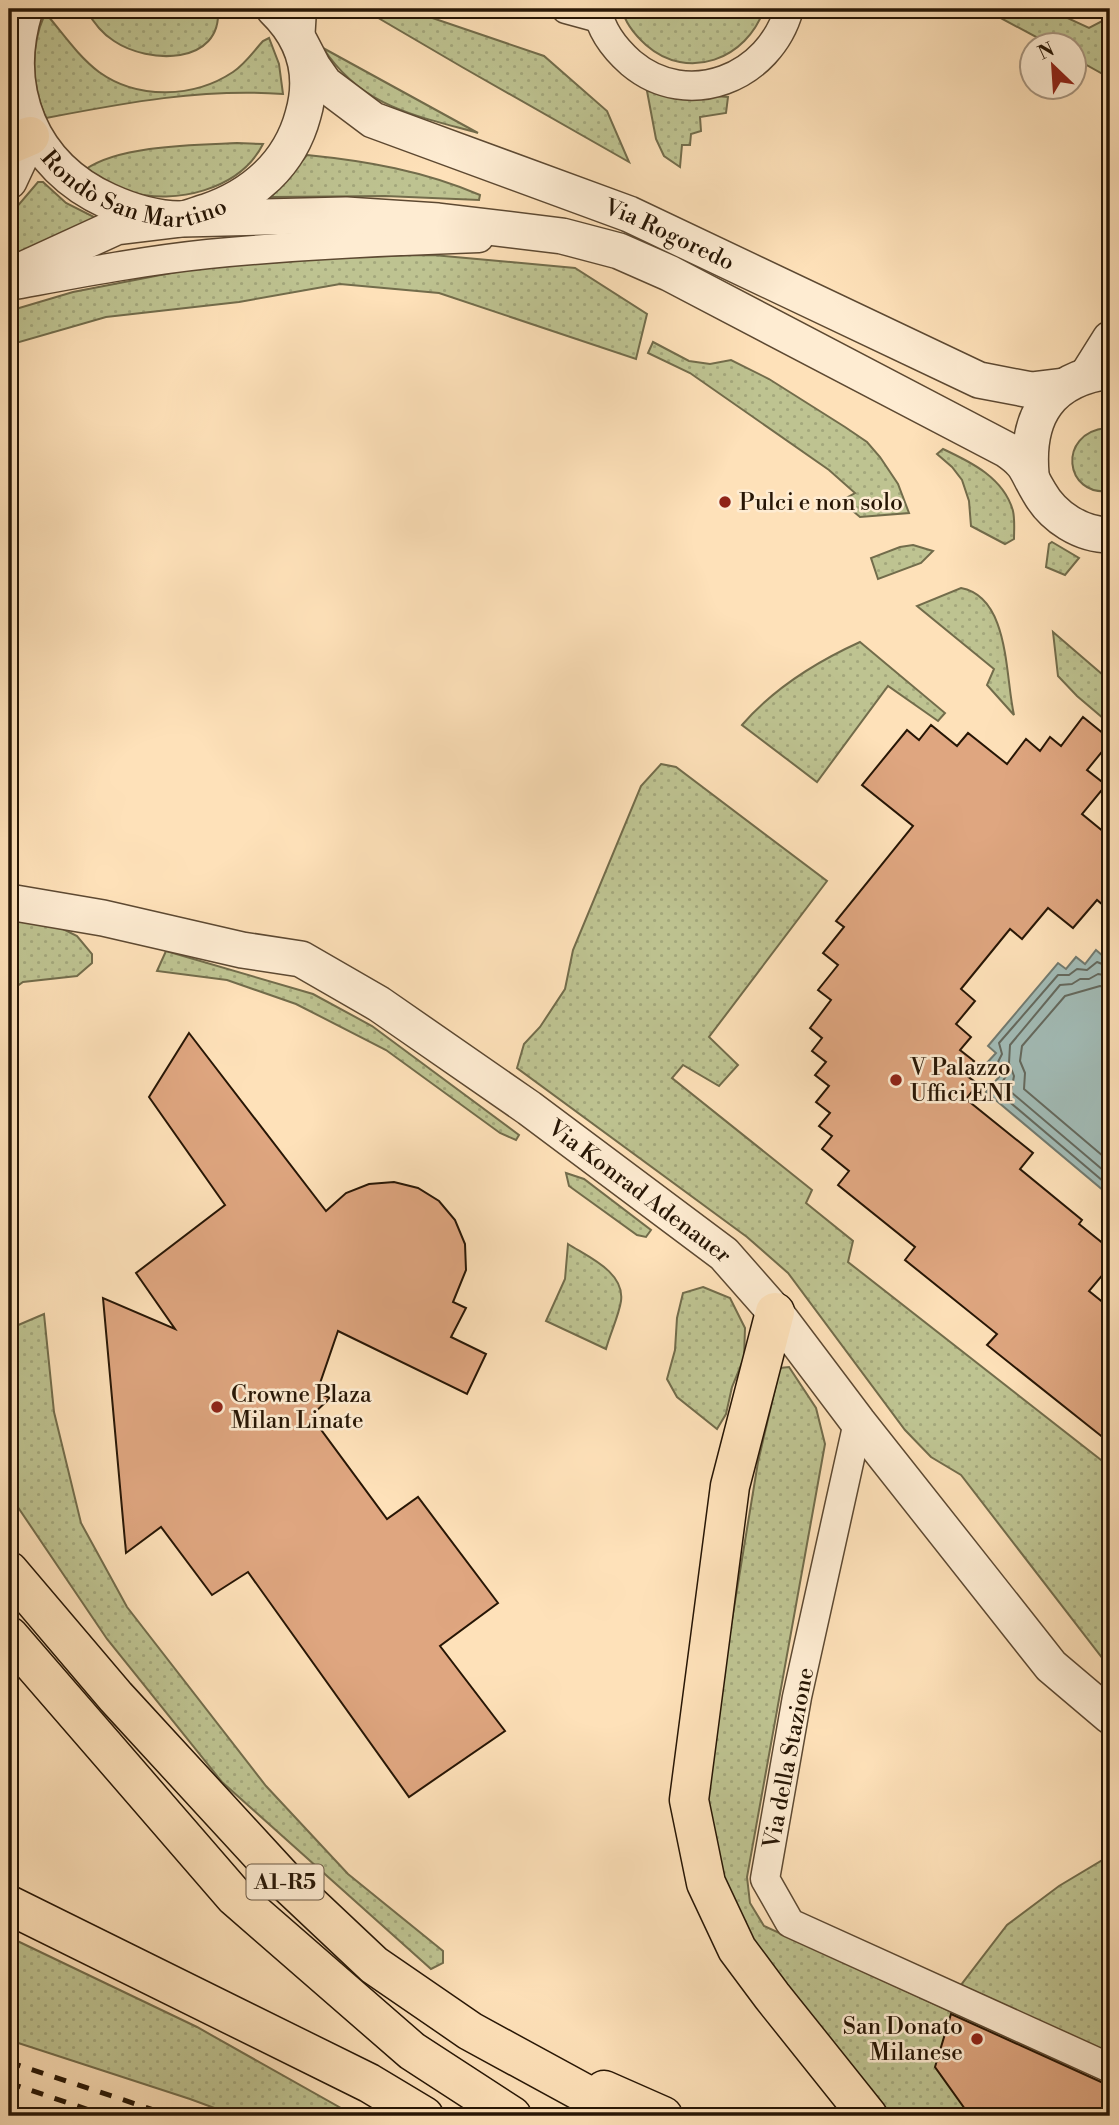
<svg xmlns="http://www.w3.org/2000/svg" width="1119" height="2125" font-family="'Libre Bodoni',serif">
<defs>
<pattern id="green-dots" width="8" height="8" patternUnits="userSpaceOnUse" patternTransform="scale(1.75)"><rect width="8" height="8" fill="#bec391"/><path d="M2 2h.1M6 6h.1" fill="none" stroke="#a3a77c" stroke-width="1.8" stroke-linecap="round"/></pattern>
</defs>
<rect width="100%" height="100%" fill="#fee1b9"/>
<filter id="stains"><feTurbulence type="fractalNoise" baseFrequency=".00286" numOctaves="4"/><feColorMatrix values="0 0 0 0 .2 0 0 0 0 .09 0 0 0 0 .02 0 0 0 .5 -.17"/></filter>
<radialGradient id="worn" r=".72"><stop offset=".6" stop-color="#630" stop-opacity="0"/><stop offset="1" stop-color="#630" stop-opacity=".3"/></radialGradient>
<g fill="url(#green-dots)" stroke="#726c4b" stroke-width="2">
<path d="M86,9H218C222,66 148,64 114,41C101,33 93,22 86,9Z"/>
<polygon points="363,9 406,9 544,56 607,111 629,162 462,67"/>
<path d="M622,9H764C747,59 688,82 646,45C635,35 625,23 622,9Z"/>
<polygon points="984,9 1048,9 1089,28 1110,17 1110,78 1074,58 1074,46 1051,45"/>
<path d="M44,16H48C64,35 79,57 99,72C138,100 194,98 233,72C245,64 253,52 263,41L269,38L279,64L283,94C203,88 124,103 46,118C32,87 30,48 44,16Z"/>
<path d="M323,48L478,133C414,115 362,107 323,48Z"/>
<polygon points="647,91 728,97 726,113 700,117 701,131 691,134 690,145 682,145 680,167 664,156 656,139"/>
<path d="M237,143L263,144C240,190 175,205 129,192C114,187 100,177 86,169C121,145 195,145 237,143Z"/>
<path d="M307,155C367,161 424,171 480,195L479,200L385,196L271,197Z"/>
<polygon points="38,182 43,182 66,203 94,217 95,219 9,261 9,216"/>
<polygon points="433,255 575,268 647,314 636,359 439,293 340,284 239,302 106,317 9,345 9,311 73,292 248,258"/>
<polygon points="653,342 689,361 710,364 731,360 769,379 845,427 867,442 880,457 898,484 909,513 860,517 841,501 855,493 829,470 690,373 648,353"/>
<path d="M1106,428L1110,429V491C1064,497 1057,433 1106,428Z"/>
<path d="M943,449C971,462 1004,478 1013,511C1015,520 1014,530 1014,539L1005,544L971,526L969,501L962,480L952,467L937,454Z"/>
<polygon points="1052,542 1079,558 1065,575 1046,567 1049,544"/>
<polygon points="913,545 933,551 921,563 878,579 871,558 900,547"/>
<path d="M961,588C1010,597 1005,677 1014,715L987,685L994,669L917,606Z"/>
<polygon points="1053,632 1110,681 1110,724 1077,696 1058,676"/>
<path d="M860,642L945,713L938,721L888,686L817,782L742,725C774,688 816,662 860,642Z"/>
<polygon points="661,764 676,767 827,881 709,1037 738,1065 719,1086 683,1065 672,1078 812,1190 806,1203 853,1241 848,1262 1110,1467 1110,1668 961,1475 931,1457 905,1430 788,1273 747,1237 517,1068 524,1044 540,1027 565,989 573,950 641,786"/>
<polygon points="15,919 63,929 77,936 92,954 92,963 77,976 23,982 9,992 9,920"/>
<polygon points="166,951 313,994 372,1026 519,1135 516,1140 500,1133 386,1050 296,1004 227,980 157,971"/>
<polygon points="566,1173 584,1179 651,1230 646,1237 637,1235 569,1186"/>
<path d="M568,1244C588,1257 625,1272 621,1301C619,1315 610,1334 606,1349L546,1321L565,1279Z"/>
<polygon points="703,1287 730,1298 745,1328 744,1358 732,1387 726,1414 717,1429 677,1397 667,1379 675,1350 677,1318 683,1293"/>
<polygon points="44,1314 54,1412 81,1523 127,1607 266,1786 348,1874 443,1951 443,1963 431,1969 222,1782 107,1639 9,1494 9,1329"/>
<polygon points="789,1367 816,1408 825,1444 747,1877 750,1903 764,1926 1026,2046 1110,2087 1110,2116 886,2116 755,1953 721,1886 702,1802 758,1462 780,1368"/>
<polygon points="1110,1853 1110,2056 961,1985 1007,1925 1059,1886 1109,1856"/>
<polygon points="9,1937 197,2027 355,2116 236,2116 190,2099 9,2040"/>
</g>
<polygon fill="#a2bcb7" stroke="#717a70" stroke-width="2" points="1096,950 1110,962 1110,1196 986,1092 999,1077 985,1065 996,1053 988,1046 1058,963 1066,969 1076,957 1085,964"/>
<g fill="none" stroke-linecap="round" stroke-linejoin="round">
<g stroke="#64695e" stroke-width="2">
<polyline points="1110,967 1097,962 1087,970 1077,969 1069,975 1058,975 999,1043 1002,1054 997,1064 1006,1076 998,1089 999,1093 1110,1187"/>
<polyline points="1110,976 1098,974 1089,979 1080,979 1072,984 1060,985 1010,1045 1009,1063 1014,1076 1011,1092 1110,1176"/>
<polyline points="1110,987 1100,986 1065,996 1022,1046 1020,1061 1025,1073 1024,1089 1110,1162"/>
</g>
</g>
<g fill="#dfa680" stroke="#271605" stroke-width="2">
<polygon points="1083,717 1110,739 1110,742 1087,770 1106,785 1082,814 1110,837 1110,911 1097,900 1073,928 1048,908 1022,939 1010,929 961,989 975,1001 956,1024 971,1037 960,1050 974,1061 963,1073 978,1084 966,1099 1033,1153 1020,1169 1082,1220 1079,1224 1110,1249 1110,1266 1089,1291 1110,1308 1110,1443 987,1345 997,1334 905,1260 915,1247 838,1185 849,1171 822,1149 832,1136 819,1126 830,1113 816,1102 829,1086 815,1075 826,1062 812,1051 822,1038 810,1028 831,1000 818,990 838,965 823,953 844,927 836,921 913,826 862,785 907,730 919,740 931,725 957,746 968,733 1007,764 1026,739 1040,751 1050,737 1061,746"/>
<polygon points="189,1033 326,1211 346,1193 369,1184 394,1182 418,1188 439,1201 455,1220 465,1244 466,1270 453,1302 466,1308 451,1337 486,1354 467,1394 338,1331 317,1392 330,1398 311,1416 387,1519 418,1497 498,1603 440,1646 505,1731 409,1797 248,1572 212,1595 161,1527 126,1553 103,1298 175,1329 136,1273 225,1205 149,1097"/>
<polygon points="951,2014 1110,2086 1110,2116 970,2116 935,2067"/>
</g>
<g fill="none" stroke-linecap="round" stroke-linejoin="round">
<g stroke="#5d4932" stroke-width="31">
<g id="minor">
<polyline points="566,9 599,18"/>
<path d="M597,9C601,31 614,48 631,63C688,111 770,78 789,9"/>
<polyline points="300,42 302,9"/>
<path d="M9,286C75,274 141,261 208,254C298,245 389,241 479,238"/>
<polyline points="858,1422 797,1697 765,1879 790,1923 1110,2068"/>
</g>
</g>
<g stroke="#5d4932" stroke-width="38">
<g id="tertiary">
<path id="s1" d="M25,9C0,90 31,166 108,201C130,211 156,219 180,219C188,219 198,214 206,212C253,196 290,164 303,115C315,74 304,38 274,9"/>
<path id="s2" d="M300,42L313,67L325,84L373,120L629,214L979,380L1031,390L1064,386"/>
<polyline points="9,181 30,136"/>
<path d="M9,276L116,227L182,219L346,215L438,221L562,236L619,251L669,273L1007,450C1029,465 1026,471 1039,492C1053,517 1081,535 1110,535"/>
<polyline points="1088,374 1110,339"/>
<path d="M1031,474C1026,415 1050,379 1110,371"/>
<path id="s3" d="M9,902L103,918L242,950L301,959L379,1004L529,1108L724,1254L775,1312L858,1422L1051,1666L1110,1716"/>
</g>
</g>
<g stroke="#271605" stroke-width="41">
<polyline id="trunk" points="9,145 30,136"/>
</g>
<g stroke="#271605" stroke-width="41">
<g id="motorway">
<polyline points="775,1312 730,1486 689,1800 706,1883 737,1949 772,1996 868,2116"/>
<polyline points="9,1571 116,1697 288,1884 374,1965 470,2031 626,2116"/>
<polyline points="9,1636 235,1897 412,2051 512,2116"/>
<polyline points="9,1905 369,2083 424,2116"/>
<polyline points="604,2090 663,2116"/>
</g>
</g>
<use href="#minor" stroke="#feecd2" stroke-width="28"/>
<use href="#tertiary" stroke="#feecd2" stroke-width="35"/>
<use href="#trunk" stroke="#fee1b9" stroke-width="38"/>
<use href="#motorway" stroke="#fee1b9" stroke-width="38"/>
<g stroke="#271605" stroke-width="5" stroke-dasharray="12 12" stroke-linecap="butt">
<polyline points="9,2062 172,2116"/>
<polyline points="9,2083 107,2116"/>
</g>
</g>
<g fill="#8f2418" stroke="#feecd2" stroke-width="2.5">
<circle cx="725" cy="502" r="7"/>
<circle cx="896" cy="1080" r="7"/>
<circle cx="217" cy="1407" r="7"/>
<circle cx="977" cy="2039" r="7"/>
</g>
<g text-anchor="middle" stroke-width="5" stroke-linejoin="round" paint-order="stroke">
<rect fill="#feecd2" stroke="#685642" stroke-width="2" x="246.5" y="1864.5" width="77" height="35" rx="5"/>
<g font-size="21" font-weight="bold" fill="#271605">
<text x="285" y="1889">A1-R5</text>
</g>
<g font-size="23" fill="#271605" stroke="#feecd2">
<text dy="8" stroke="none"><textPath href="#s1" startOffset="252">Rondò San Martino</textPath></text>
<text dy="8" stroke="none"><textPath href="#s2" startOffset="427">Via Rogoredo</textPath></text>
<text dy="8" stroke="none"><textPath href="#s3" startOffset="709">Via Konrad Adenauer</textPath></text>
<text transform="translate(788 1758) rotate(-79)" y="8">Via della Stazione</text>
</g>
<g font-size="23" fill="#271605" stroke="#feecd2" text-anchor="start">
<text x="739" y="510">Pulci e non solo</text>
<text x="910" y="1075">V Palazzo<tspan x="910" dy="26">Uffici ENI</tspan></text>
<text x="231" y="1402">Crowne Plaza<tspan x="231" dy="26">Milan Linate</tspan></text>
<text x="963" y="2034" text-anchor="end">San Donato<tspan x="963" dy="26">Milanese</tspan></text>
</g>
</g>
<rect width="1119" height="2125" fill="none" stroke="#fee1b9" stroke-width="35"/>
<rect x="10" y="10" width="1098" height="2104" fill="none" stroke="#271605" stroke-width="3.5"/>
<rect x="18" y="18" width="1084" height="2090" fill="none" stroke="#271605" stroke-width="2"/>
<g transform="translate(1053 66) rotate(335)"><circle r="33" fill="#feecd2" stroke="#a89680" stroke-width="2"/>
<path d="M0-5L12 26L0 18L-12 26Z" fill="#8f2418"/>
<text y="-10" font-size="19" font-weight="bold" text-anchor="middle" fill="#271605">N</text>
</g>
<rect width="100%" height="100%" filter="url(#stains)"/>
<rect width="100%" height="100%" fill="url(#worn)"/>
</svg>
